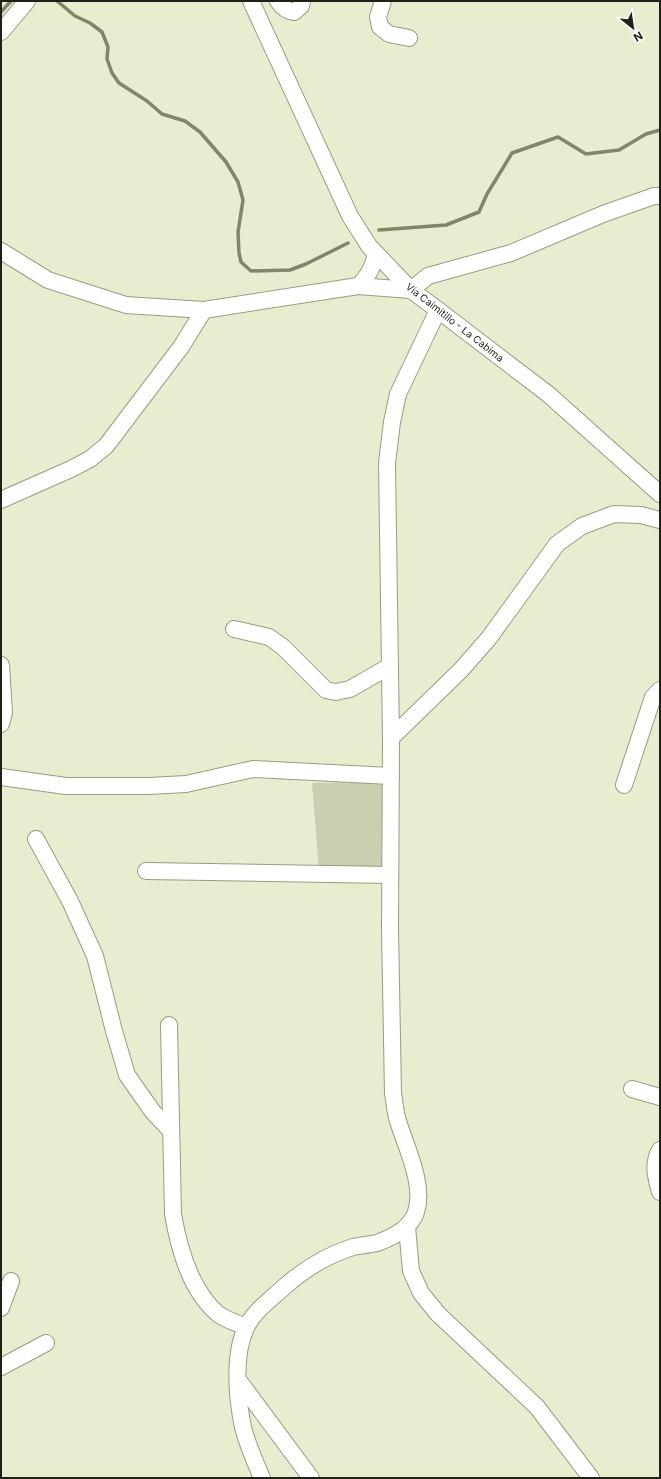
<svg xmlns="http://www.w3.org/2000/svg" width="661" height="1479" font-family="Inter,sans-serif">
<rect width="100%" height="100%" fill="#e7eecf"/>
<polygon fill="#c9d0af" points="384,782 384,871 319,871 312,783"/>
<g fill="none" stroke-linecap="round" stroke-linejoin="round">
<g stroke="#818669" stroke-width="3.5">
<polyline points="57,1 75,16 90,23 102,32 108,47 107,59 112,73 119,83 147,101 162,114 185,121 200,132 226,162 238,182 243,200 238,232 239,253 241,262 251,271 290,270 306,264 348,243"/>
<polyline points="1,12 11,1"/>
<polyline points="379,230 446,225 479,212 487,194 512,153 558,137 586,154 619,150 646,134 660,130"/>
</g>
<g stroke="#979d80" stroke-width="18">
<g id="minor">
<polyline points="251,1 350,216 369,246 411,290 438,310 548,394 660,494"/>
<path d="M278,1C282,7 286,11 294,12L301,6L302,1"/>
<polyline points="383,1 378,17 380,27 389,34 409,38"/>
<polyline points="1,32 27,1"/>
<polyline points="1,251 48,280 126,305 204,310 358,286 411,290 428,276 511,253 603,214 654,196 660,196"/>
<path d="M358,286C369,275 372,269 376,254"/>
<polyline points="1,500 71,469 90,459 106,446 181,347 204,310"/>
<polyline points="234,629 269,637 283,647 326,690 336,692 350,689 390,666"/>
<polyline points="1,665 4,713 1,724"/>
<polyline points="391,738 461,670 489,638 557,544 582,526 614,514 641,515 660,520"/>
<polyline points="1,777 66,786 149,786 186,784 253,769 391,776"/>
<polyline points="624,785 653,697 660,690"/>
<polyline points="36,839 70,901 95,956 114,1031 127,1075 153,1112 171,1131"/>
<polyline points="146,871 390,875"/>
<path d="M169,1025L173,1214C179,1249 190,1290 218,1314C226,1320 237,1323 246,1327"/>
<polyline points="632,1089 660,1097"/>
<path d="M660,1150C652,1164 656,1178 660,1192"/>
<polyline points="407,1227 411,1271 421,1293 438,1314 537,1407 591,1478"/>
<polyline points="1,1308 11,1281"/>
<polyline points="1,1367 46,1343"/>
<polyline points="239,1381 311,1478"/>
<path d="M262,1478C255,1462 247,1444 243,1427C237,1399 233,1355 246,1328C253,1312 270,1300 283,1288C303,1270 327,1255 353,1247C360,1245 369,1245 377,1243C391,1238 411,1228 416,1212C425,1185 406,1147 398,1121C395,1113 395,1103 393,1094L390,928L391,738L387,463L392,422L398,394L438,310"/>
</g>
</g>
<use href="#minor" stroke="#fff" stroke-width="16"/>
</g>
<g text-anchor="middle" stroke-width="3" stroke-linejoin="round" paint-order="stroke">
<g font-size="10" fill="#1f2116" stroke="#fff">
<text transform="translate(455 322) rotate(38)" y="4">Vía Caimitillo - La Cabima</text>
</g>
</g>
<rect width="661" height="1479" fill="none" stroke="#1f2116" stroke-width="4"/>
<g transform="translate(633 28) rotate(150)" stroke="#ffffff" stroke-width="3" paint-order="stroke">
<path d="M0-3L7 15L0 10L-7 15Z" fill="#1f2116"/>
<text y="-6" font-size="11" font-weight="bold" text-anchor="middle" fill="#1f2116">N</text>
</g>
</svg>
